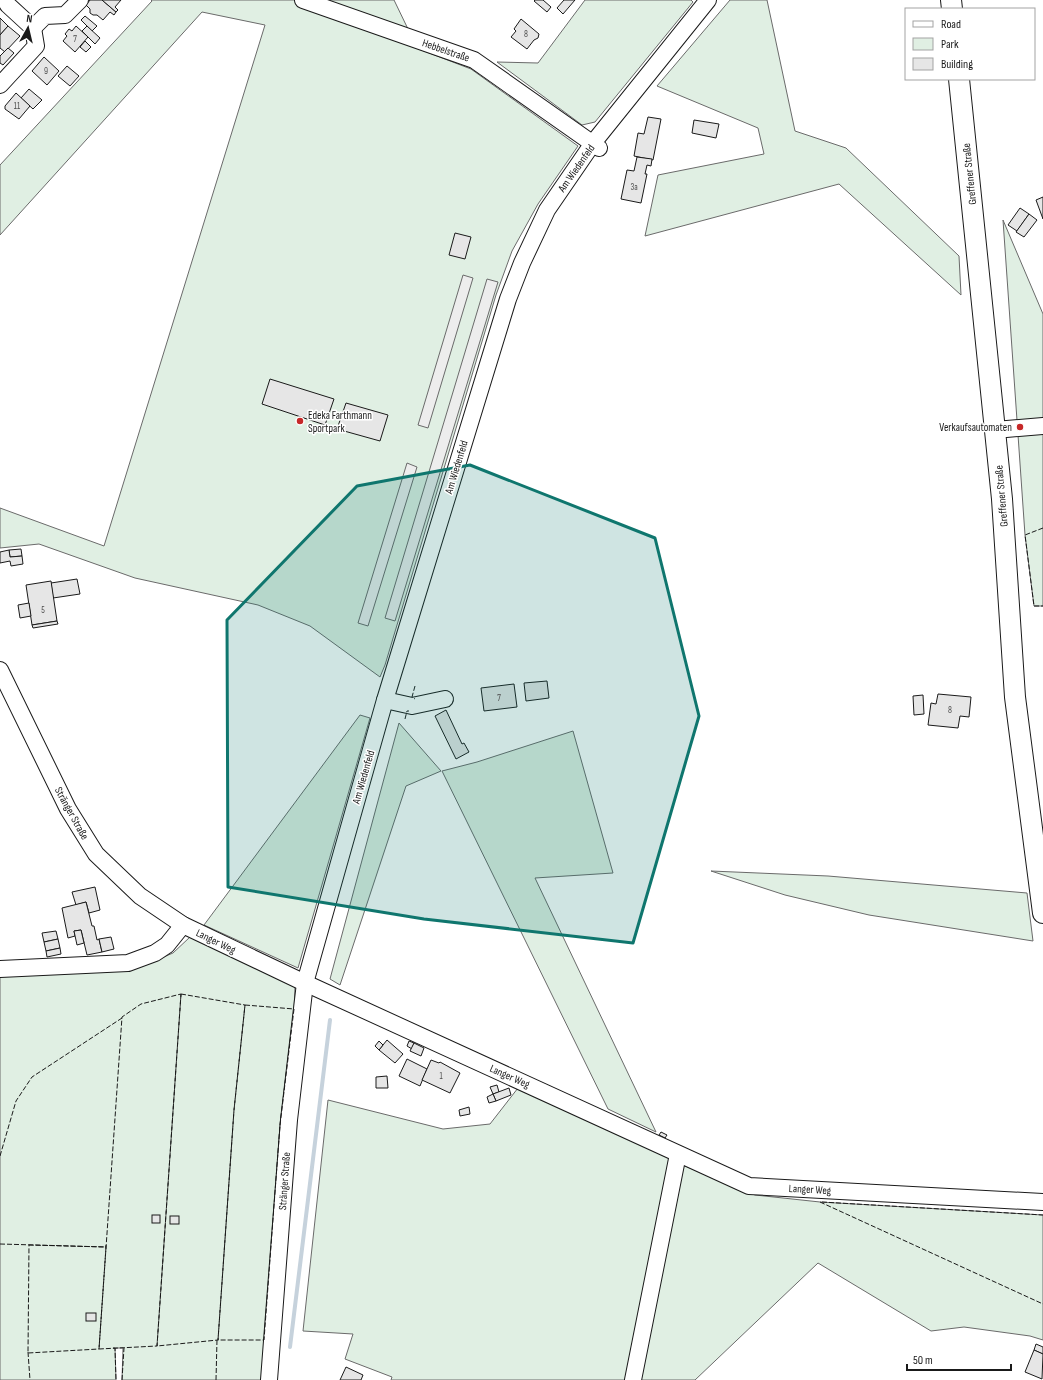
<svg xmlns="http://www.w3.org/2000/svg" width="1043" height="1380" font-family="'Sofia Sans Condensed',sans-serif">
<rect width="100%" height="100%" fill="#fff"/>
<g fill="#e0efe3" stroke="#6a6a6a">
<polygon points="151,0 394,0 408,29 398,41 471,69 578,146 538,204 512,251 496,295 385,665 380,677 310,626 258,605 135,578 39,544 0,548 0,508 104,546 265,25 202,12 0,235 0,165 152,1"/>
<polygon points="585,0 691,0 693,2 595,122 582,125 497,62 538,63"/>
<polygon points="730,0 767,0 795,131 846,148 959,256 961,295 839,184 645,236 658,175 764,154 758,128 657,86"/>
<polygon points="1003,220 1043,314 1043,606 1034,606 1025,535"/>
<polygon points="360,715 370,718 298,968 204,925"/>
<polygon points="399,723 441,771 406,786 340,985 330,979"/>
<polygon points="573,731 613,873 535,878 656,1132 608,1109 442,771 477,762"/>
<polygon points="711,871 828,876 1027,893 1033,941 869,915 785,895"/>
<polygon points="190,937 295,987 294,1009 280,1125 262,1380 122,1380 123,1348 115,1348 116,1380 0,1380 0,975 159,959 173,953"/>
<polygon points="518,1088 671,1159 626,1380 391,1380 392,1377 345,1359 353,1334 303,1331 328,1100 443,1129 490,1124"/>
<polygon points="683,1165 755,1195 820,1202 1043,1215 1043,1340 1030,1336 964,1327 931,1331 818,1263 695,1380 639,1380"/>
</g>
<g fill="#ededed" stroke="#6a6a6a">
<polygon points="463,275 473,278 428,428 418,425"/>
<polygon points="487,279 498,282 395,621 385,618"/>
<polygon points="407,463 417,467 368,626 358,623"/>
</g>
<g fill="none" stroke-linecap="round" stroke-linejoin="round">
<polyline stroke="#c6d2dc" stroke-width="4" points="290,1347 330,1020"/>
</g>
<g fill="#e6e6e6" stroke="#1a1a1a">
<polygon points="90,0 102,0 116,12 114,15 110,12 103,20 97,15 93,15 90,13 90,9 86,5"/>
<polygon points="102,0 121,0 115,7 118,10 116,12"/>
<polygon points="535,0 543,0 551,7 547,12 534,1"/>
<polygon points="564,0 575,0 563,14 557,8"/>
<polygon points="85,16 97,26 92,31 81,20"/>
<polygon points="0,18 8,26 0,35"/>
<polygon points="521,19 539,34 538,38 534,40 527,49 511,37 516,31 514,29"/>
<polygon points="8,26 20,36 5,52 0,48 0,35"/>
<polygon points="76,26 88,37 75,52 63,41 67,36 65,34 69,29 72,31"/>
<polygon points="87,26 100,38 95,44 82,31"/>
<polygon points="85,41 91,47 86,52 80,47"/>
<polygon points="8,48 14,53 3,65 0,63 0,56"/>
<polygon points="44,57 59,71 47,85 32,71"/>
<polygon points="67,66 79,76 70,86 58,76"/>
<polygon points="29,89 42,100 33,109 21,98"/>
<polygon points="16,93 30,106 19,119 5,109 5,106"/>
<polygon points="648,117 661,119 653,160 634,156 638,133 644,134"/>
<polygon points="694,120 719,124 716,138 692,133"/>
<polygon points="637,157 652,159 651,166 647,165 645,174 647,174 641,203 621,199 627,170 634,171"/>
<polygon points="1043,197 1043,219 1036,200"/>
<polygon points="1020,208 1029,214 1017,231 1008,225"/>
<polygon points="1029,214 1037,220 1024,237 1016,232"/>
<polygon points="455,233 471,237 465,259 449,255"/>
<polygon points="270,379 334,399 325,425 262,404"/>
<polygon points="346,403 388,415 380,441 337,429"/>
<polygon points="21,549 22,556 10,557 9,550"/>
<polygon points="9,550 10,557 22,556 23,564 11,566 10,561 0,563 0,552"/>
<polygon points="77,579 80,594 53,598 51,583"/>
<polygon points="51,581 57,621 32,625 26,585"/>
<polygon points="29,603 31,616 20,618 18,605"/>
<polygon points="57,621 58,624 33,628 32,625"/>
<polygon points="547,681 549,698 526,701 524,683"/>
<polygon points="514,684 517,707 484,711 481,688"/>
<polygon points="938,694 971,697 969,717 960,716 958,728 928,725 931,703 936,704"/>
<polygon points="923,695 924,714 914,715 913,696"/>
<polygon points="446,710 462,744 464,743 469,752 456,759 435,716"/>
<polygon points="95,887 100,910 89,913 86,902 76,905 72,892"/>
<polygon points="86,902 92,926 94,926 97,940 99,939 102,952 87,955 81,930 74,931 75,936 68,938 62,908"/>
<polygon points="81,930 84,943 77,945 74,931"/>
<polygon points="56,931 58,939 44,942 42,933"/>
<polygon points="111,937 114,949 102,952 99,939"/>
<polygon points="58,939 60,948 46,951 44,942"/>
<polygon points="60,948 61,954 47,957 46,951"/>
<polygon points="387,1040 403,1054 395,1063 379,1050"/>
<polygon points="379,1041 383,1045 379,1050 375,1046"/>
<polygon points="409,1041 414,1043 412,1049 407,1046"/>
<polygon points="414,1043 424,1048 421,1056 410,1051"/>
<polygon points="407,1059 427,1069 420,1086 399,1076"/>
<polygon points="431,1060 439,1063 440,1062 460,1073 450,1093 422,1080"/>
<polygon points="387,1076 388,1088 376,1088 376,1077"/>
<polygon points="497,1085 499,1092 493,1094 490,1087"/>
<polygon points="509,1088 511,1095 496,1101 493,1094"/>
<polygon points="493,1094 496,1101 489,1103 487,1097"/>
<polygon points="469,1107 470,1114 460,1116 459,1110"/>
<polygon points="661,1132 667,1135 665,1138 659,1135"/>
<rect x="152" y="1215" width="8" height="8"/>
<rect x="170" y="1216" width="9" height="8"/>
<rect x="86" y="1313" width="10" height="8"/>
<polygon points="1036,1344 1043,1347 1043,1354 1034,1350"/>
<polygon points="1034,1350 1043,1354 1042,1379 1025,1372"/>
<polygon points="346,1367 363,1375 361,1380 340,1380"/>
</g>
<g fill="none" stroke-linecap="round" stroke-linejoin="round">
<g stroke="#1a1a1a" stroke-width="18">
<g id="minor">
<polyline points="303,0 474,60 599,148"/>
<polyline points="33,28 45,16 65,15 80,0"/>
<polyline points="0,85 36,46 33,28 8,5 5,0"/>
<polyline points="995,430 1043,426"/>
<polyline points="0,670 68,809 96,854 140,896 183,925 305,983 749,1186 1043,1202"/>
<polyline points="385,700 412,706 445,699"/>
<polyline points="0,969 128,963 155,953 167,945 183,925"/>
<polyline points="269,1380 289,1120 305,983 385,700 508,299 522,263 547,210 593,143 708,0"/>
<polyline points="633,1380 678,1154"/>
</g>
</g>
<g stroke="#1a1a1a" stroke-width="22">
<g id="major">
<polyline points="951,0 952,9"/>
<polyline points="959,79 1002,499 1015,697 1043,913"/>
</g>
</g>
<use href="#minor" stroke="#fff" stroke-width="16"/>
<use href="#major" stroke="#fff" stroke-width="20"/>
<g stroke="#1a1a1a" stroke-width="1" stroke-dasharray="5 2" stroke-linecap="butt">
<polyline points="1043,528 1025,535 1034,606 1043,606"/>
<polyline points="415,686 412,697 415,699"/>
<polyline points="405,719 407,711 409,711"/>
<polygon points="181,994 245,1005 234,1110 218,1340 157,1346"/>
<polygon points="181,994 157,1346 99,1349 122,1017 141,1004"/>
<polygon points="245,1005 294,1009 280,1125 264,1340 218,1340 234,1110"/>
<polyline points="0,1156 16,1101 32,1077 122,1018"/>
<polyline points="820,1202 1043,1304"/>
<polyline points="822,1202 1043,1215"/>
<polyline points="0,1244 106,1247 106,1245"/>
<polygon points="29,1245 106,1247 99,1349 28,1353"/>
<polyline points="113,1348 115,1348 116,1380"/>
<polyline points="28,1352 30,1380"/>
<polyline points="122,1380 124,1348"/>
<polyline points="216,1380 217,1340"/>
</g>
</g>
<path fill="#0f766e" fill-opacity="0.2" stroke="#0f766e" stroke-width="3" stroke-linejoin="round" d="M470,465L655,538L699,716L633,943L424,919L228,887L227,620L357,486Z"/>
<g fill="#c62828" stroke="#fff" stroke-width="1.5">
<circle cx="300" cy="421" r="4"/>
<circle cx="1020" cy="427" r="4"/>
</g>
<g text-anchor="middle" stroke-width="3" stroke-linejoin="round" paint-order="stroke">
<g font-size="9" fill="#4d4d4d">
<text x="526" y="37">8</text>
<text x="75" y="42">7</text>
<text x="46" y="74">9</text>
<text x="17" y="109">11</text>
<text x="634" y="190">3a</text>
<text x="43" y="613">5</text>
<text x="499" y="701">7</text>
<text x="950" y="713">8</text>
<text x="441" y="1079">1</text>
</g>
<g font-size="11" fill="#1a1a1a" stroke="#fff">
<text transform="translate(446 50) rotate(19)" y="4">Hebbelstraße</text>
<text transform="translate(576 168) rotate(-55)" y="4">Am Wiedenfeld</text>
<text transform="translate(969 174) rotate(-96)" y="4">Greffener Straße</text>
<text transform="translate(456 467) rotate(-73)" y="4">Am Wiedenfeld</text>
<text transform="translate(1001 496) rotate(-95)" y="4">Greffener Straße</text>
<text transform="translate(363 777) rotate(-74)" y="4">Am Wiedenfeld</text>
<text transform="translate(72 813) rotate(61)" y="4">Stränger Straße</text>
<text transform="translate(216 941) rotate(26)" y="4">Langer Weg</text>
<text transform="translate(510 1076) rotate(24)" y="4">Langer Weg</text>
<text transform="translate(284 1181) rotate(-86)" y="4">Stränger Straße</text>
<text transform="translate(810 1189) rotate(3)" y="4">Langer Weg</text>
</g>
<g font-size="11" fill="#1a1a1a" stroke="#fff" text-anchor="start">
<text x="308" y="419">Edeka Farthmann<tspan x="308" dy="13">Sportpark</tspan></text>
<text x="1012" y="431" text-anchor="end">Verkaufsautomaten</text>
</g>
</g>
<rect x="905" y="8" width="130" height="72" fill="#ffffff" stroke="#a3a3a3"/>
<rect x="913" y="21" width="20" height="6" fill="#ffffff" stroke="#a3a3a3"/>
<text x="941" y="28" font-size="12" fill="#1a1a1a">Road</text>
<rect x="913" y="38" width="20" height="12" fill="#e0efe3" stroke="#a3a3a3"/>
<text x="941" y="48" font-size="12" fill="#1a1a1a">Park</text>
<rect x="913" y="58" width="20" height="12" fill="#e6e6e6" stroke="#a3a3a3"/>
<text x="941" y="68" font-size="12" fill="#1a1a1a">Building</text>
<g transform="translate(28 28) rotate(8)" stroke="#ffffff" stroke-width="3" paint-order="stroke">
<path d="M0-3L7 15L0 10L-7 15Z" fill="#1a1a1a"/>
<text y="-6" font-size="11" font-weight="bold" text-anchor="middle" fill="#1a1a1a">N</text>
</g>
<path d="M907 1364v6h104v-6" fill="none" stroke="#1a1a1a" stroke-width="2"/>
<text x="913" y="1364" font-size="12" fill="#1a1a1a" stroke="#ffffff" stroke-width="3" paint-order="stroke">50 m</text>
</svg>
